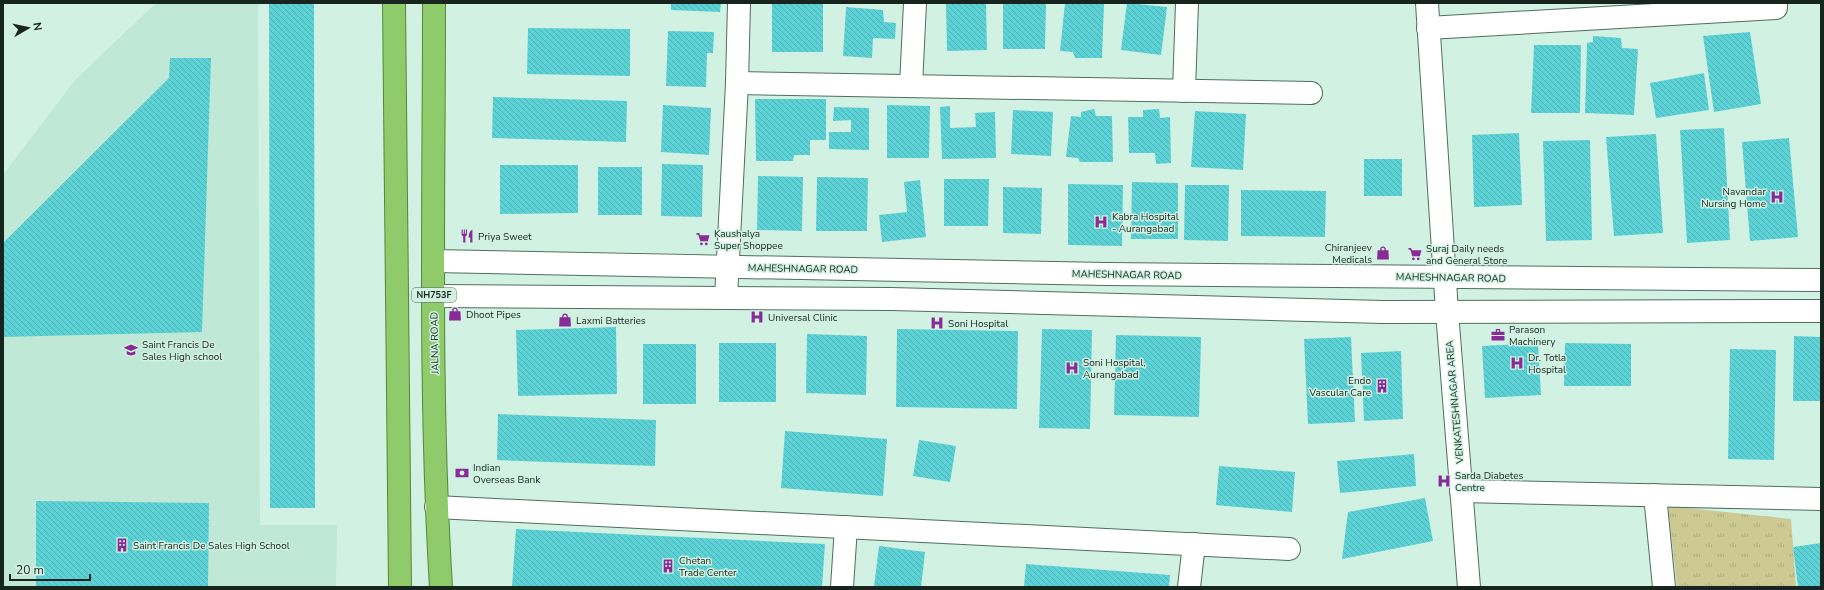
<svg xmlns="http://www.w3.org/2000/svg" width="1824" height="590" font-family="'Nunito Sans',sans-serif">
<defs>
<pattern id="park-tufts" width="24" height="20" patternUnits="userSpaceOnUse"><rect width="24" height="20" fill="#cdc993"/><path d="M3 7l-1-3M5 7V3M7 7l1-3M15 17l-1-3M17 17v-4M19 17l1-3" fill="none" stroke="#afac7e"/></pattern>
<pattern id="building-back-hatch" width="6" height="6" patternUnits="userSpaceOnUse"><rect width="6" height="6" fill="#5dd2d6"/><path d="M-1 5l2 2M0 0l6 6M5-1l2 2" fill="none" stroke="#50b4b7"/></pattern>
</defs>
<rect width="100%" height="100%" fill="#d1f2e3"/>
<polygon fill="#c0e8d6" points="156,3 258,3 260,525 337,525 336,587 3,587 3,175 75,80"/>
<polygon fill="url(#park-tufts)" points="1668,506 1791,519 1796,587 1677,587"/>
<g fill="url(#building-back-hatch)">
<polygon points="269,3 314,3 315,508 270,508"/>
<polygon points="671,3 721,3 720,12 671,10"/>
<rect x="772" y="3" width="51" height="49"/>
<polygon points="946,3 986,3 987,50 947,51"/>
<polygon points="1003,3 1046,3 1045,49 1003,49"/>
<polygon points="1065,3 1104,4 1102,58 1075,58 1073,52 1060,51"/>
<polygon points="1127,3 1167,7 1161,55 1121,50"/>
<polygon points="846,7 883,10 884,22 896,23 895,39 873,38 872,58 843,56"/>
<polygon points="528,28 630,29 630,76 527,74"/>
<polygon points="668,31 714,32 713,53 707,53 706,87 666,86"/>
<polygon points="1750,32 1761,104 1714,112 1703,36"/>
<polygon points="1593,36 1621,38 1622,48 1638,49 1634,115 1585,113 1587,43 1593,42"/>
<polygon points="1534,45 1581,45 1580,113 1531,113"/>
<polygon points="170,58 211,58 202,332 3,337 3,243 169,78"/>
<polygon points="1704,73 1709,110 1656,118 1650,83"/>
<polygon points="493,97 627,101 626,142 492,138"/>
<polygon points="755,99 826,99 826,140 810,140 810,155 794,155 793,161 756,161"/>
<polygon points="663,105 711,108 709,155 661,152"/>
<polygon points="887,105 930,106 929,158 887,158"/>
<polygon points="950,106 950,128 976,127 975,113 995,112 996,158 942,159 940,107"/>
<polygon points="834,107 869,108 869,150 829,149 829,132 851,132 851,120 833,121"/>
<polygon points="1094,109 1096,116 1112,116 1113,162 1080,162 1078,158 1066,157 1071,116 1081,117 1081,112"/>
<polygon points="1159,109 1160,118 1170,117 1171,163 1156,164 1155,153 1129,153 1128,117 1143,117 1143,110"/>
<polygon points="1013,110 1053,112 1051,156 1011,154"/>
<polygon points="1195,111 1246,114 1243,170 1191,167"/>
<polygon points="1724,128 1730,240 1687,243 1680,130"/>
<polygon points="1519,133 1522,205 1474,207 1472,135"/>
<polygon points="1656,134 1663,233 1614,236 1606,137"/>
<polygon points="1789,138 1798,237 1750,241 1742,142"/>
<polygon points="1590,140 1592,240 1546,241 1543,141"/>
<rect x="1364" y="159" width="38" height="37"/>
<polygon points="662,164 703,165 702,217 661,216"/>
<polygon points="500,165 578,165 578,213 500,214"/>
<rect x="598" y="167" width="44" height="48"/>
<polygon points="758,176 803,177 802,231 757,230"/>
<polygon points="817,177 868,178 867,231 816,231"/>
<polygon points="944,179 989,179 988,226 944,226"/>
<polygon points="920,180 926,237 882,242 879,215 907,212 904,182"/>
<polygon points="1132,182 1178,183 1178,239 1131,239"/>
<polygon points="1068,184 1123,185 1122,246 1068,245"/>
<polygon points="1185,185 1229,185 1228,241 1184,240"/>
<polygon points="1003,187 1042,188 1041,234 1003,233"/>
<polygon points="1241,190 1326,191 1325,237 1241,236"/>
<polygon points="616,327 617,394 518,396 516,330"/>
<polygon points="897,329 1018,331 1017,409 896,407"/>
<polygon points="1042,329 1092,330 1090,429 1039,428"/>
<polygon points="807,334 867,336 866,395 806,393"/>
<polygon points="1116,335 1201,337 1199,417 1114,415"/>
<polygon points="1794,336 1821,337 1821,401 1793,401"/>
<polygon points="1351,337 1355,422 1308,424 1304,339"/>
<rect x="719" y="343" width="57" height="59"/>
<polygon points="1538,343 1541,395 1485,398 1482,346"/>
<polygon points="1565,343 1631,344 1631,386 1564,386"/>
<rect x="643" y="344" width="53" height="60"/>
<polygon points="1730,349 1776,350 1774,460 1728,459"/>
<polygon points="1401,351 1403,419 1364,421 1361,353"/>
<polygon points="498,414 656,420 655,466 497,460"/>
<polygon points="785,431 887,439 883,496 781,488"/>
<polygon points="919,440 956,446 950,482 913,476"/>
<polygon points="1414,454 1416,486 1340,493 1337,461"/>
<polygon points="1219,466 1295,472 1292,512 1216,505"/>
<polygon points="1425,498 1433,541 1342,559 1348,512"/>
<polygon points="36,501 209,503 208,587 36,587"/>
<polygon points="516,529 825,544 822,587 512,587"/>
<polygon points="1821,543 1821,587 1798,587 1793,547"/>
<polygon points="879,546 925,552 921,587 874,587"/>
<polygon points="1026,564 1170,575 1169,587 1024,587"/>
</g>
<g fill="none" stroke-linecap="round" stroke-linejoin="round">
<g stroke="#506d60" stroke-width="24">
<g id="minor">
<polyline points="1427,3 1447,312 1469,587"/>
<polyline points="1428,28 1776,8 1776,3"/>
<polyline points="737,83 1311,93"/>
<polyline points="911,86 915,3"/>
<polyline points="1184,91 1187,3"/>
<polyline points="726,298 737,83 739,3"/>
<polyline points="1461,491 1821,499"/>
<polyline points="1655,495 1664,587"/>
<polyline points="436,507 1289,549"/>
<polyline points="842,587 846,527"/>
<polyline points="1189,587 1194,544"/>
</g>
</g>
<g stroke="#506d60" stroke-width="24">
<g id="tertiary">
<polyline points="434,261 1106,274 1821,280"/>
<polyline points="434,296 891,299 1383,312 1821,311"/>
</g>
</g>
<g stroke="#548838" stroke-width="24">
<g id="trunk">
<polyline points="394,3 400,587"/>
<path d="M434,3C434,197 429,393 441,587"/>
</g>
</g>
<use href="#minor" stroke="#fff" stroke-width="22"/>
<use href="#tertiary" stroke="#fff" stroke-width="22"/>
<use href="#trunk" stroke="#90cb6b" stroke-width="22"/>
</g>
<defs>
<g id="hospital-bare" transform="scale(1.08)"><path d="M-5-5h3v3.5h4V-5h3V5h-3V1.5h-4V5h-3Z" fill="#892b96" stroke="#d1f2e3" stroke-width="2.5" paint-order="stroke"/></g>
<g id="restaurant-bare" transform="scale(1.08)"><path d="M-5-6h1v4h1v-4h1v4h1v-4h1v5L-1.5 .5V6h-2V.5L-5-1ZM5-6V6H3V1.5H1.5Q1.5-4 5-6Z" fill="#892b96" stroke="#d1f2e3" stroke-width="2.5" paint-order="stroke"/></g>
<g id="supermarket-bare" transform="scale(1.08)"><path d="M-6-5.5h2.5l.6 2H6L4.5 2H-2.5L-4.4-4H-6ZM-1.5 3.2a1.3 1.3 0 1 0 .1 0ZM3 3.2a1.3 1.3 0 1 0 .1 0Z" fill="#892b96" stroke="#d1f2e3" stroke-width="2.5" paint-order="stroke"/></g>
<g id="shop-bare" transform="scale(1.08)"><path d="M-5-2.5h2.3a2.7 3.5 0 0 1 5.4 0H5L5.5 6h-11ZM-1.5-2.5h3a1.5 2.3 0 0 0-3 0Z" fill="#892b96" stroke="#d1f2e3" stroke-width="2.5" paint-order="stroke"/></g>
<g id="office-bare" transform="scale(1.08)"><path d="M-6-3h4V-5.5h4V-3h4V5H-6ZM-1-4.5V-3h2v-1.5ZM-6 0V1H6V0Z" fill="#892b96" stroke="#d1f2e3" stroke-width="2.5" paint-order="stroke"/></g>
<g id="school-bare" transform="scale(1.08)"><path d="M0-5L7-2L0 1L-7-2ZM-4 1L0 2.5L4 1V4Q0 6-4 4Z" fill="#892b96" stroke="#d1f2e3" stroke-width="2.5" paint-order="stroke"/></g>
<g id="building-bare" transform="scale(1.08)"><path d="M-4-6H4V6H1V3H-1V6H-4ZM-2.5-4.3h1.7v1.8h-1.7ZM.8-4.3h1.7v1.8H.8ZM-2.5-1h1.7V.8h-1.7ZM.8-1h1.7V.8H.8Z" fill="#892b96" stroke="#d1f2e3" stroke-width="2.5" paint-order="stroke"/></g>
<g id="bank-bare" transform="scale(1.08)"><path d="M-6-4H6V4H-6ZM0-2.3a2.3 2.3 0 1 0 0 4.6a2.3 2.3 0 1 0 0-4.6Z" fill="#892b96" stroke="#d1f2e3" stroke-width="2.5" paint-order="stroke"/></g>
</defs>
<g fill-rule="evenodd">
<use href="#hospital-bare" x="1777" y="197"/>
<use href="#hospital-bare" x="1101" y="222"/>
<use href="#restaurant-bare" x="467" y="236"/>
<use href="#supermarket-bare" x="703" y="239"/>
<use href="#shop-bare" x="1383" y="253"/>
<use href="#supermarket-bare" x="1415" y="254"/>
<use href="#shop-bare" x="455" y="314"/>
<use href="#hospital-bare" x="757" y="317"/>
<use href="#shop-bare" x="565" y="320"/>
<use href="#hospital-bare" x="937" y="323"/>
<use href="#office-bare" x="1498" y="335"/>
<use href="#school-bare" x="131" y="350"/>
<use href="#hospital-bare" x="1517" y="363"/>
<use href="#hospital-bare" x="1072" y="368"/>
<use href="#building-bare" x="1382" y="386"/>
<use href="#bank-bare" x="462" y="473"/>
<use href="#hospital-bare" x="1444" y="481"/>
<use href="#building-bare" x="122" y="545"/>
<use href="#building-bare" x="668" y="566"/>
</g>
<g text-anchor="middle" stroke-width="3" stroke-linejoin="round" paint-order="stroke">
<rect fill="#d1f2e3" stroke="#506259" stroke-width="1" x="412" y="288" width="44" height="14" rx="3"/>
<g font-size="9" font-weight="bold" fill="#18241e">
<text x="434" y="298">NH753F</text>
</g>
<g font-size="10" fill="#18241e" stroke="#d1f2e3" text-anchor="start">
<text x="1766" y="195" text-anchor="end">Navandar<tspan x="1766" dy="12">Nursing Home</tspan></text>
<text x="1112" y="220">Kabra Hospital<tspan x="1112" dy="12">- Aurangabad</tspan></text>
<text x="714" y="237">Kaushalya<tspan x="714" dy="12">Super Shoppee</tspan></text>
<text x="478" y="240">Priya Sweet</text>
<text x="1372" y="251" text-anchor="end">Chiranjeev<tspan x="1372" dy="12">Medicals</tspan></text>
<text x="1426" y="252">Suraj Daily needs<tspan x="1426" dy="12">and General Store</tspan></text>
<text x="466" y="318">Dhoot Pipes</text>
<text x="768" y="321">Universal Clinic</text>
<text x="576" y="324">Laxmi Batteries</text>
<text x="948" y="327">Soni Hospital</text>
<text x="1509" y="333">Parason<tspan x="1509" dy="12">Machinery</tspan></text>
<text x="142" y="348">Saint Francis De<tspan x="142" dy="12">Sales High school</tspan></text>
<text x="1528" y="361">Dr. Totla<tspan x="1528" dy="12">Hospital</tspan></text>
<text x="1083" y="366">Soni Hospital,<tspan x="1083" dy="12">Aurangabad</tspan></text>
<text x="1371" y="384" text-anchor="end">Endo<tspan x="1371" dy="12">Vascular Care</tspan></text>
<text x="473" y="471">Indian<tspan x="473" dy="12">Overseas Bank</tspan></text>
<text x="1455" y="479">Sarda Diabetes<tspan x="1455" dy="12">Centre</tspan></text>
<text x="133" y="549">Saint Francis De Sales High School</text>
<text x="679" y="564">Chetan<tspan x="679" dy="12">Trade Center</tspan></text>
</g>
<g font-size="10" fill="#18241e" stroke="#d1f2e3">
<text transform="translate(803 268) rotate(1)" y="4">MAHESHNAGAR ROAD</text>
<text transform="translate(1127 274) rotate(1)" y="4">MAHESHNAGAR ROAD</text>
<text transform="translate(1451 277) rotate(1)" y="4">MAHESHNAGAR ROAD</text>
<text transform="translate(434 343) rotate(-91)" y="4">JALNA ROAD</text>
<text transform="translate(1454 402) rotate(-95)" y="4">VENKATESHNAGAR AREA</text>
</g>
</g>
<rect width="1824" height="590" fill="none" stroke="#18241e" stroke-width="8"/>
<g transform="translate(28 28) rotate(81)" stroke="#d1f2e3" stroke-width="3" paint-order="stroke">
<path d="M0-3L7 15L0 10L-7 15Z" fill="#18241e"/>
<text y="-6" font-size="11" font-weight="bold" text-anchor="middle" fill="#18241e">N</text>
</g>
<path d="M10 574v6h80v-6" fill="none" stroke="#18241e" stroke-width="2"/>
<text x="16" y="574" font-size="12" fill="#18241e" stroke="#d1f2e3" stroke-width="3" paint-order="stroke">20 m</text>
</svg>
